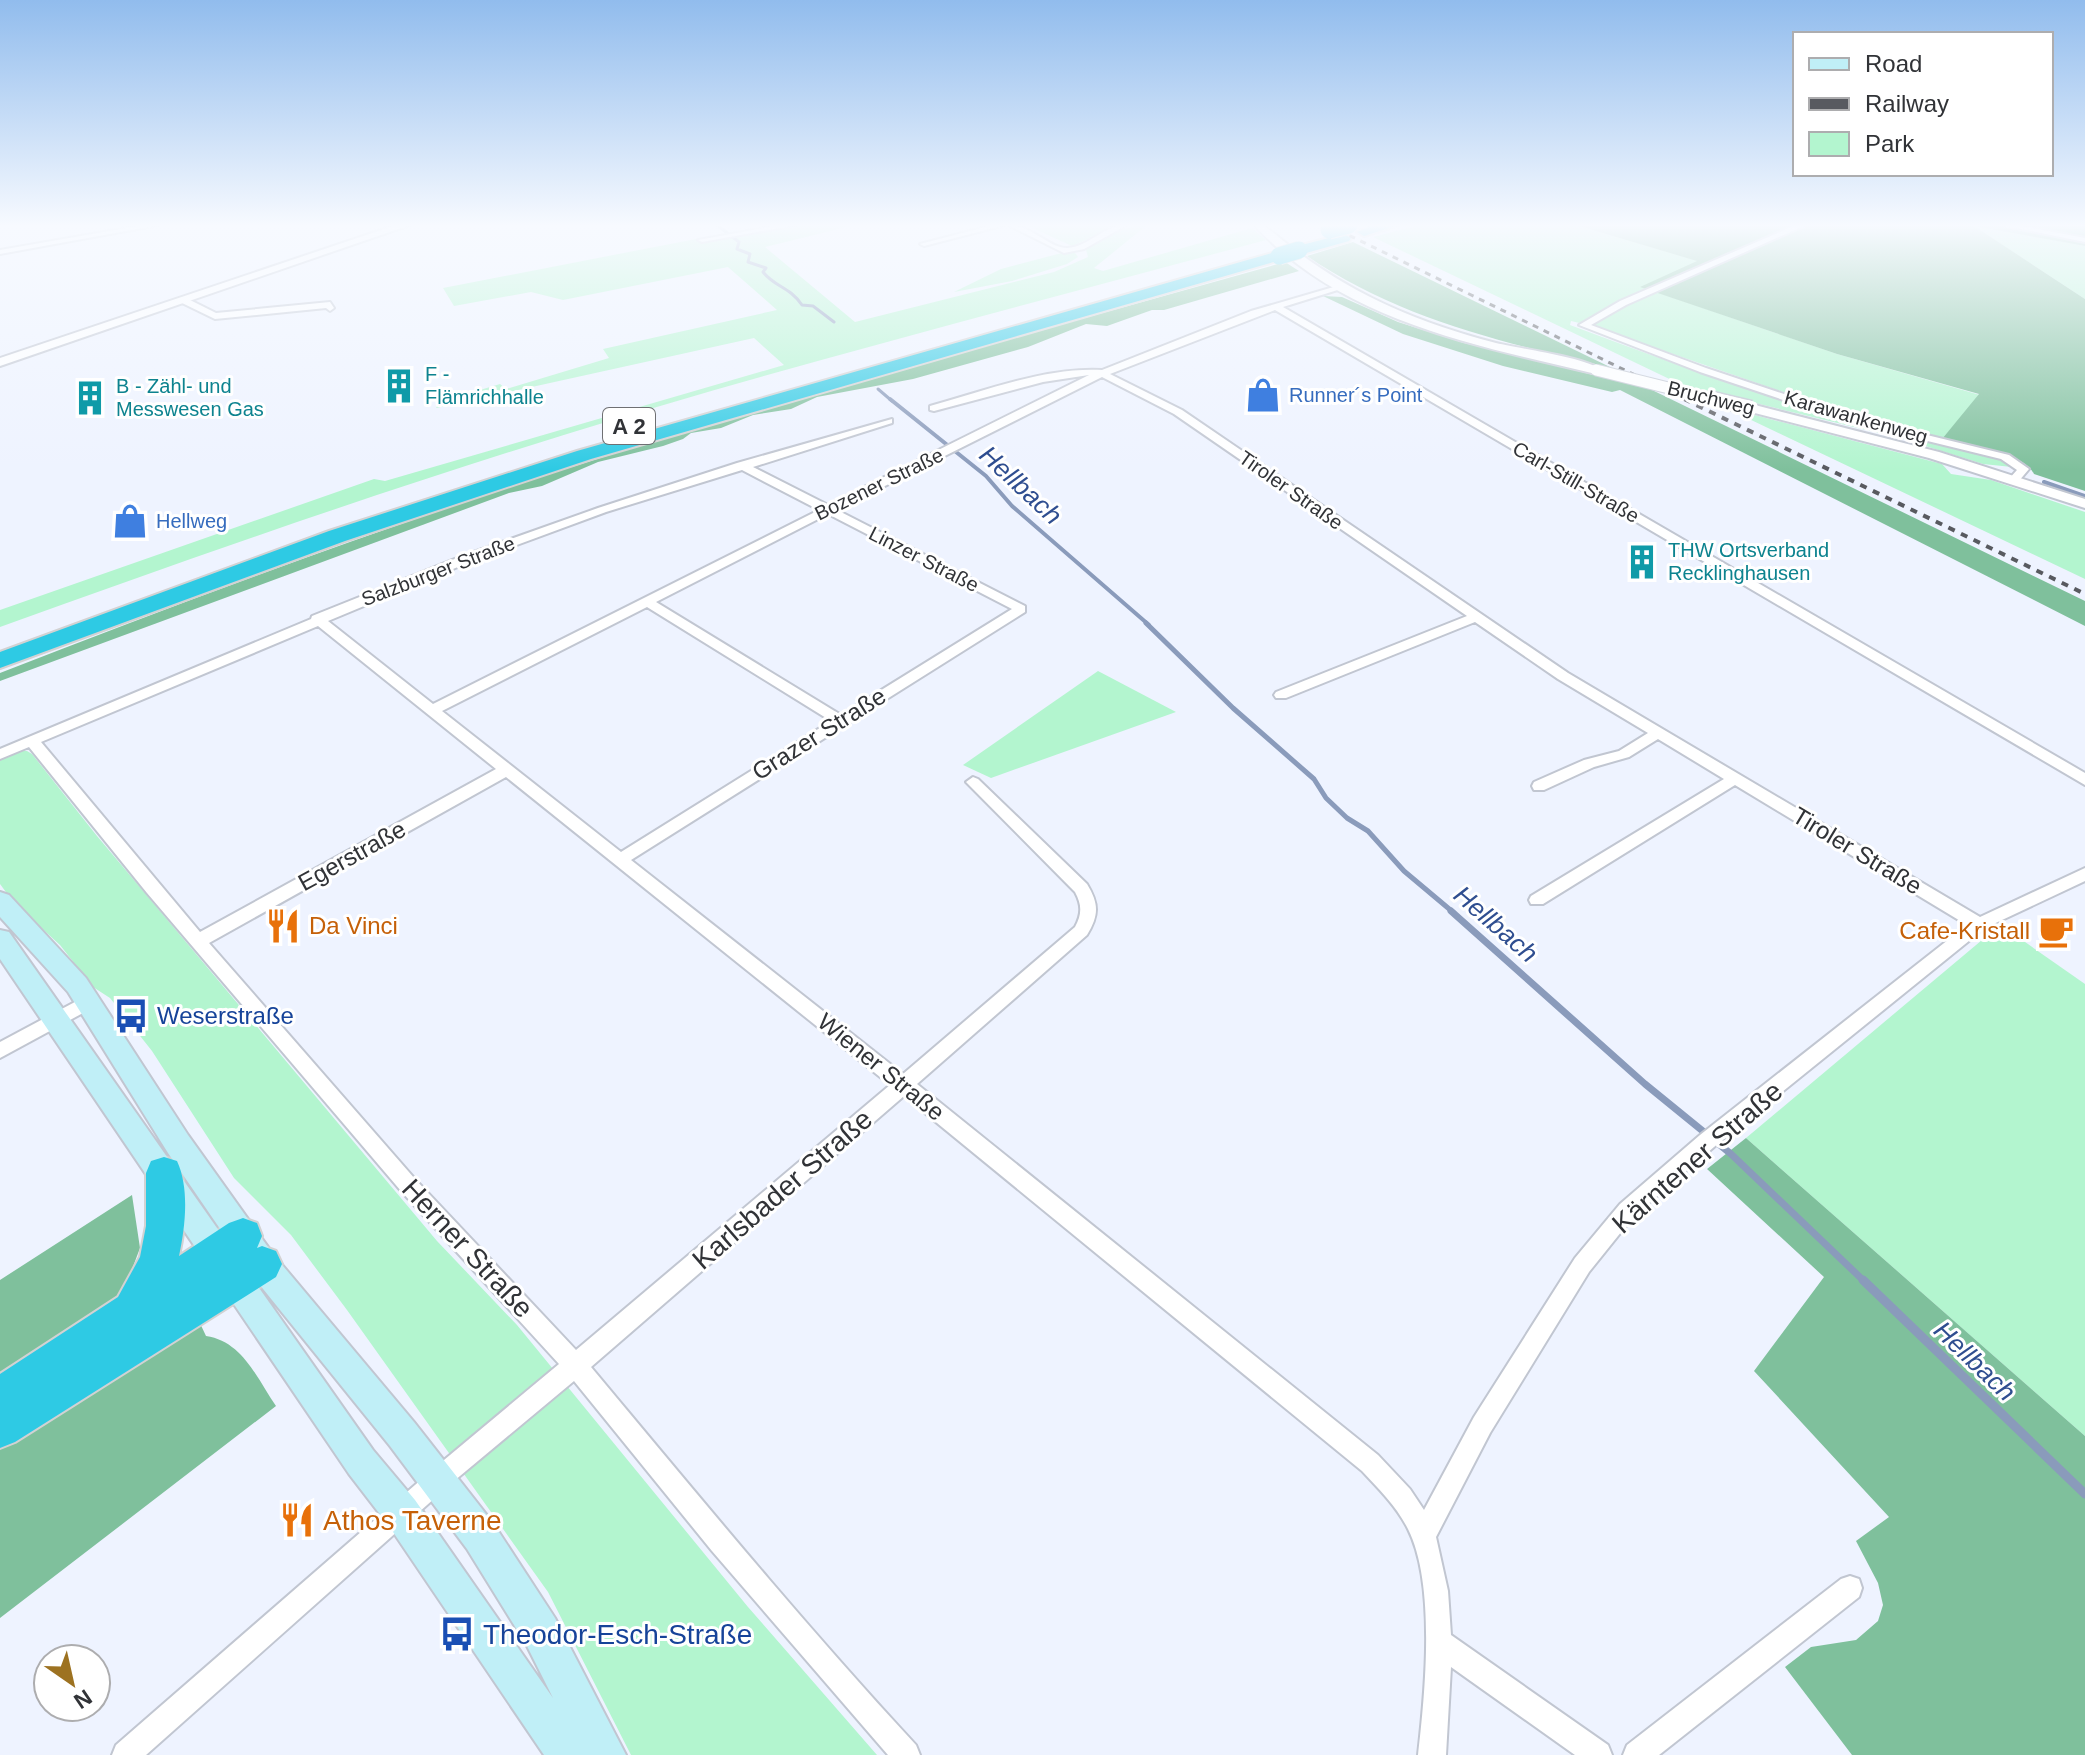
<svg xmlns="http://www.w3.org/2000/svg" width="2085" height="1755" font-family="Helvetica,sans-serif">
<rect width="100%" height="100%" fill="#eef3ff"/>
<g fill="#b3f5cf">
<path d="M803,225L851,226L765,247L855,322L1054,272L1088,257L1085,246C1107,238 1124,225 1147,225L1094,268L1103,271L1252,228L1266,240C1033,303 798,363 567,434C376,493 188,559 0,627V610L374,479L385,481L784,365L754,338L436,408L440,402L500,384L506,389L609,358L603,349L777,310L728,267L563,300L531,292L454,306L443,288L696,239L701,241Z"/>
<polygon points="1026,225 1120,225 1072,246"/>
<path d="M1419,225H1576L1699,261L1642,287L1837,354L1980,395L1942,439L1867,421L1592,326L1571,321L1570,325C1687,369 1804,410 1925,440C1947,446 1996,452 2012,467L1983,464L1900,438L1684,386L1373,237Z"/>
<polygon points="1972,225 2085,246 2085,299"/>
<polygon points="1073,250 1078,257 1067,264 1012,281 954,292 1001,269"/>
<polygon points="1724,407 1942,464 1951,474 1991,480 2085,512 2085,579"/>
<polygon points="1098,671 1176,712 991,778 963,765"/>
<polygon points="16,751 27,751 32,754 97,836 437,1241 517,1325 748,1607 877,1755 631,1755 548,1592 347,1310 291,1235 234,1178 152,1051 110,998 93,987 60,945 14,903 0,884 0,758"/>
<polygon points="2005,928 2085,984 2085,1436 1746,1138 1982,940"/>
</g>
<g fill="#7fc09c">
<path d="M1576,225H2085V246L1974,226L2085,299V491L2034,474C2024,452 1965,445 1942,439L1979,394L1837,354L1640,287L1697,261Z"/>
<path d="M1353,242L1612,368C1505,343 1399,319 1307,256Z"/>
<path d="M1285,262L1299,271L1164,310H1152L1107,326L1086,324L1028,347L913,379L817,397L791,409L753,415L721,428L691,433L683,439L663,446L598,462L542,486L509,493L0,681V673C226,585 453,501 685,432C884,373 1085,318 1285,262Z"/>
<polygon points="1323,296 1342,297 1398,322 1464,343 1650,389 2085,601 2085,626 1620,390 1612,392 1503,366 1403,334"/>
<polygon points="1746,1138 2085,1436 2085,1755 1852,1755 1785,1667 1811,1647 1856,1640 1878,1621 1883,1605 1878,1583 1856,1541 1889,1517 1754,1371 1824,1277 1707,1169"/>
<polygon points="132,1195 140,1248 131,1272 134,1293 0,1394 0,1280"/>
<path d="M198,1319L206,1336C242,1341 257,1378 276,1406L0,1618V1438Z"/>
</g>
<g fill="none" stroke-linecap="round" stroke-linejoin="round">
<g stroke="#8a9bbb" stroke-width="3">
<path d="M717,225L739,242L737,249L750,254L748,262L766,268L763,272C776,288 789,286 802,305L813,306L834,322"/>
<polyline points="878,389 892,401"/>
</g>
<g stroke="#8a9bbb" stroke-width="4">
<polyline points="890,399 986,476 1012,506 1149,625"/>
<polyline points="2044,482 2085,496"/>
</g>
<polyline stroke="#8a9bbb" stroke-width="5" points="1146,623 1233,708 1314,779 1326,798 1347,818 1368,831 1404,871 1454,913"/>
<polyline stroke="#8a9bbb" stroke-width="7" points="1451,911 1645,1084 1731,1154 1865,1282"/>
<polyline stroke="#8a9bbb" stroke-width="9" points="1863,1280 2085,1494"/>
<g stroke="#c1c6d1" stroke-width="4">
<g id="minor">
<polygon points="144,225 159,225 0,254 0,250"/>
<polygon points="780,225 796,225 702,242 698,240"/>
<polygon points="993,225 1005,225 924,246 920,244"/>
<path d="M1008,225C1030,224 1049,248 1067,248C1089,247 1105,224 1127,225L1084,249L1064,253Z"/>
<polygon points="1796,225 1806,225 1626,305 1591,325 1706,368 1853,417 2009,455 2029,469 2018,482 2008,480 2017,470 2001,459 1846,421 1700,372 1579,325 1620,301"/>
<polygon points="2001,225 2016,225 2085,238 2085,242"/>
<path d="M1337,286L1344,288L1283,307L2085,773V785L1275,310L1110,374L1182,410L1568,673L1980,917L2085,868V881L1985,928L1714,1147L1634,1216L1589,1272L1490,1433L1436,1537L1448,1591L1451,1635L1608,1745L1612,1755H1575L1451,1667L1446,1755H1418C1425,1694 1436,1584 1408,1529C1397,1507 1379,1489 1362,1471L904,1096L591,1367C697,1494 803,1623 916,1745L920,1755H888L712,1551L574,1381L454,1481L146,1755H112L116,1745L438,1465L559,1364L401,1191L147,893L29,747L0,759V749L311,619L312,616L457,558L598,508L737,463L892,419V423L753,467L828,505L1089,375L1043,382L934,411L930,410V406C985,391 1045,367 1102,370L1251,311ZM1102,377L1174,414L1467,616L1276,692L1274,695L1276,698H1286L1475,622L1558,679L1648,733L1619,751L1584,760L1534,782L1532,786L1534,790H1544L1594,767L1629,757L1658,739L1724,779L1531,896L1529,900L1531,904H1543L1735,785L1967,925L1700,1135L1620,1204L1575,1258L1474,1417L1424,1510L1410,1489L1378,1455L917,1084L1087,935C1099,915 1099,904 1087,884L978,779L973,777L966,782L1075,892C1082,905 1082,914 1075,927L903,1074L631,860L1025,612V606L837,510ZM742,470L819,510L433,704L328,621L465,564L606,512ZM828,514L1012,609L841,715L656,602ZM647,607L831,721L621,852L442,711ZM318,626L496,769L200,932L41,742ZM506,777L890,1085L576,1350L415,1179L209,943Z"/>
<polygon points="180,298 186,298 216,313 330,302 334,308 330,311 326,308 215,319 180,302"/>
<polygon points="88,995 94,997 97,1002 94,1007 0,1058 0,1042"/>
<polygon points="1850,1576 1859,1579 1862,1588 1859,1597 1659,1755 1623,1755 1627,1745 1841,1579"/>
</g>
</g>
<g stroke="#c1c6d1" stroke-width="4">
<g id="tertiary">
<polygon points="396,225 410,225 0,366 0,358"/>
<path d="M1254,225H1264C1336,287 1404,319 1496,343C1521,349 1584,357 1602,370L1596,374C1474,345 1343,321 1254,225Z"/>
<polygon points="1751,404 1939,452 2085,499 2085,508 1929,458 1747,411 1747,405"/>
</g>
</g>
<g stroke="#c1c6d1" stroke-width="4">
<polygon id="secondary" points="0,892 9,895 86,978 188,1135 273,1254 414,1422 493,1523 555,1618 626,1755 544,1755 389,1526 349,1474 0,959 0,930 9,932 373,1450 415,1500 553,1698 527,1646 467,1549 390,1446 251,1274 168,1153 68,992 0,917"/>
</g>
<g stroke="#d2d2d3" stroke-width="4">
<g id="motorway">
<polygon points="1375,225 1398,225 1364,236 1357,232"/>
<polygon points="1344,234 1351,238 1349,241 1299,255 1291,250 1294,247"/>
<polygon points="1279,251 1287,256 1284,259 591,459 345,541 0,668 0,652 329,531 577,451"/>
<path d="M164,1157L177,1161C190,1189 185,1228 179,1256L229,1223L243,1218L257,1223L262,1236L257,1248L262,1246L276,1251L282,1264L276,1277L15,1442L0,1448V1374L118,1297L140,1257L146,1226V1173L151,1161Z"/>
</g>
</g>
<use href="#minor" fill="#fff" fill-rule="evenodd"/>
<use href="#tertiary" fill="#fff" fill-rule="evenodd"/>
<use href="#secondary" fill="#c0eff7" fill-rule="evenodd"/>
<use href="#motorway" fill="#2ecae4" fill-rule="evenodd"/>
<polyline stroke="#585a60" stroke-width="3" stroke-dasharray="6 6" stroke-linecap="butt" points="1328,225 1688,401"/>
<polyline stroke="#585a60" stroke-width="4" stroke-dasharray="7 7" stroke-linecap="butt" points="1684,399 2085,594"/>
<g stroke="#c1c6d1" stroke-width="13" stroke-linecap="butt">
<polyline id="tertiary-bridge-far1" points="1596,370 1721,401"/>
</g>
<g stroke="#c1c6d1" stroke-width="17" stroke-linecap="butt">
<polyline id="tertiary-bridge" points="1713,399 1751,408"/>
</g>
<g stroke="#d2d2d3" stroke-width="19" stroke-linecap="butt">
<g id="motorway-bridge">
<polyline points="1329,230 1349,225"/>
<polyline points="1279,256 1299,250"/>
</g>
</g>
<use href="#tertiary-bridge-far1" stroke="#fff" stroke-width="11"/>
<use href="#tertiary-bridge" stroke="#fff" stroke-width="14"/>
<use href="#motorway-bridge" stroke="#2ecae4" stroke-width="17"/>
</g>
<linearGradient id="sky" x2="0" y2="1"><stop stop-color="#91bced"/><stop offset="0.48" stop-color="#f7faff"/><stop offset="1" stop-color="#f7faff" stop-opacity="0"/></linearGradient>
<rect width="2085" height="470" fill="url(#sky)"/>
<defs>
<g id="building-bare" transform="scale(2.76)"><path d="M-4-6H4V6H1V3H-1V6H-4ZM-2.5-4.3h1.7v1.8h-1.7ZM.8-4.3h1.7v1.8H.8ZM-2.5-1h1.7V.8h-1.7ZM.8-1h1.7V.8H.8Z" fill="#0f9aa8" stroke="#fff" stroke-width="2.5" paint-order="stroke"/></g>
<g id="shop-bare" transform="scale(2.76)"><path d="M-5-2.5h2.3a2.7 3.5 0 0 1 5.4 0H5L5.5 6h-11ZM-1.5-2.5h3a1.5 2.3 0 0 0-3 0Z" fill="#3f7fe0" stroke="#fff" stroke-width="2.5" paint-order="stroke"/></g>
<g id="restaurant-bare" transform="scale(2.76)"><path d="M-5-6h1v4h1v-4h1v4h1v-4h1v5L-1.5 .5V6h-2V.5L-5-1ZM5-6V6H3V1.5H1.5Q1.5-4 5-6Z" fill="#e8710a" stroke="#fff" stroke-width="2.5" paint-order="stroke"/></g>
<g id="cafe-bare" transform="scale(2.76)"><path d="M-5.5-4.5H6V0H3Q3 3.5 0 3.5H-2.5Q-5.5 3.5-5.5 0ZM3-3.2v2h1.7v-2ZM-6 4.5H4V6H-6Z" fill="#e8710a" stroke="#fff" stroke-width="2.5" paint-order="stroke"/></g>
<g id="bus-bare" transform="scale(2.76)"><path d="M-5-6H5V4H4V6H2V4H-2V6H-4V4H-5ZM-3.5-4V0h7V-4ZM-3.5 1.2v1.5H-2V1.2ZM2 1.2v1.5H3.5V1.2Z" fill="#1a4fb4" stroke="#fff" stroke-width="2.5" paint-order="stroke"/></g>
</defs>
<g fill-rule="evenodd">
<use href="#building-bare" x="399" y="386"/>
<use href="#shop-bare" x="1263" y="395"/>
<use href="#building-bare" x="90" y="398"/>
<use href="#shop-bare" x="130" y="521"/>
<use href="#building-bare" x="1642" y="562"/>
<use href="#restaurant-bare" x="283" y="926"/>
<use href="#cafe-bare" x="2056" y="931"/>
<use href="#bus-bare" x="131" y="1016"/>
<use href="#restaurant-bare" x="297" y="1520"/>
<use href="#bus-bare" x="457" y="1634"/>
</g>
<g text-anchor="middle" stroke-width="6" stroke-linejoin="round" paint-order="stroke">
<g font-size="20" fill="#0d838f" stroke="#fff" text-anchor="start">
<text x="425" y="381">F -<tspan x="425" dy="23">Flämrichhalle</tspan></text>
<text x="116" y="393">B - Zähl- und<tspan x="116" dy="23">Messwesen Gas</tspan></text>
<text x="1668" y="557">THW Ortsverband<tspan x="1668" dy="23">Recklinghausen</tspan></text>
</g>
<g font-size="20" fill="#366cbe" stroke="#fff" text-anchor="start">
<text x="1289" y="402">Runner´s Point</text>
<text x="156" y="528">Hellweg</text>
</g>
<g font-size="20" fill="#313337" stroke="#fff">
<text transform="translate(1711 398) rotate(14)" y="7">Bruchweg</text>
<text transform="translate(1856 417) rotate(16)" y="7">Karawankenweg</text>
<text transform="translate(1576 482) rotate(30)" y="7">Carl-Still-Straße</text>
<text transform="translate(879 484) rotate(-26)" y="7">Bozener Straße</text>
<text transform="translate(1291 490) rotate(35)" y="7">Tiroler Straße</text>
<text transform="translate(924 559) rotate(27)" y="7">Linzer Straße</text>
<text transform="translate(438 571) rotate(-21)" y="7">Salzburger Straße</text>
</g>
<rect fill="#fff" stroke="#6f7073" stroke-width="2" x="603" y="408" width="52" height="36" rx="6"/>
<g font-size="22" font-weight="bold" fill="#313337">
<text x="629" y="434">A 2</text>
</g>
<g font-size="24" fill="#313337" stroke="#fff">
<text transform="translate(819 734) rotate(-32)" y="8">Grazer Straße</text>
<text transform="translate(1857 851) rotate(31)" y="8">Tiroler Straße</text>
<text transform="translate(352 856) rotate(-29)" y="8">Egerstraße</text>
<text transform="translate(881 1067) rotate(39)" y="8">Wiener Straße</text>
</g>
<g font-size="24" fill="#c56008" stroke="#fff" text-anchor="start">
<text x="309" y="934">Da Vinci</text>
<text x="2030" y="939" text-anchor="end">Cafe-Kristall</text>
</g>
<g font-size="24" fill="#164399" stroke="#fff" text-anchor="start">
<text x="157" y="1024">Weserstraße</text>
</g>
<g font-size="26" font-style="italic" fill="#2f4e90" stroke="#fff">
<text transform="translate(1021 485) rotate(43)" y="9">Hellbach</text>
<text transform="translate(1496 924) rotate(41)" y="9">Hellbach</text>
<text transform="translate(1975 1361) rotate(44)" y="9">Hellbach</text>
</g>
<g font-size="28" fill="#313337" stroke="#fff">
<text transform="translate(1697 1157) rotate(-41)" y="10">Kärntener Straße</text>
<text transform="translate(782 1189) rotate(-41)" y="10">Karlsbader Straße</text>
<text transform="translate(468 1248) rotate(47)" y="10">Herner Straße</text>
</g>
<g font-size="28" fill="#c56008" stroke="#fff" text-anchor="start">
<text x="323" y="1530">Athos Taverne</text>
</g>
<g font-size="28" fill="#164399" stroke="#fff" text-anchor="start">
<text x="483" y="1644">Theodor-Esch-Straße</text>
</g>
</g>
<rect x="1793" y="32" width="260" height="144" fill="#ffffff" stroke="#adadaf" stroke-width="2"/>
<rect x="1809" y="58" width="40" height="12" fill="#c0eff7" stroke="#adadaf" stroke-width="2"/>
<text x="1865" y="72" font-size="24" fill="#313337">Road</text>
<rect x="1809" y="98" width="40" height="12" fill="#585a60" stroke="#adadaf" stroke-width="2"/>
<text x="1865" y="112" font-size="24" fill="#313337">Railway</text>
<rect x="1809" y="132" width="40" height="24" fill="#b3f5cf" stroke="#adadaf" stroke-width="2"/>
<text x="1865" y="152" font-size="24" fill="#313337">Park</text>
<g transform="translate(72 1683) rotate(146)"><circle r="38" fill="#ffffff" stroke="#adadaf" stroke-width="2"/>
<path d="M0-6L14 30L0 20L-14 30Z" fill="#9d7221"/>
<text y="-12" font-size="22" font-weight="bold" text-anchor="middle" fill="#313337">N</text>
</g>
</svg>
